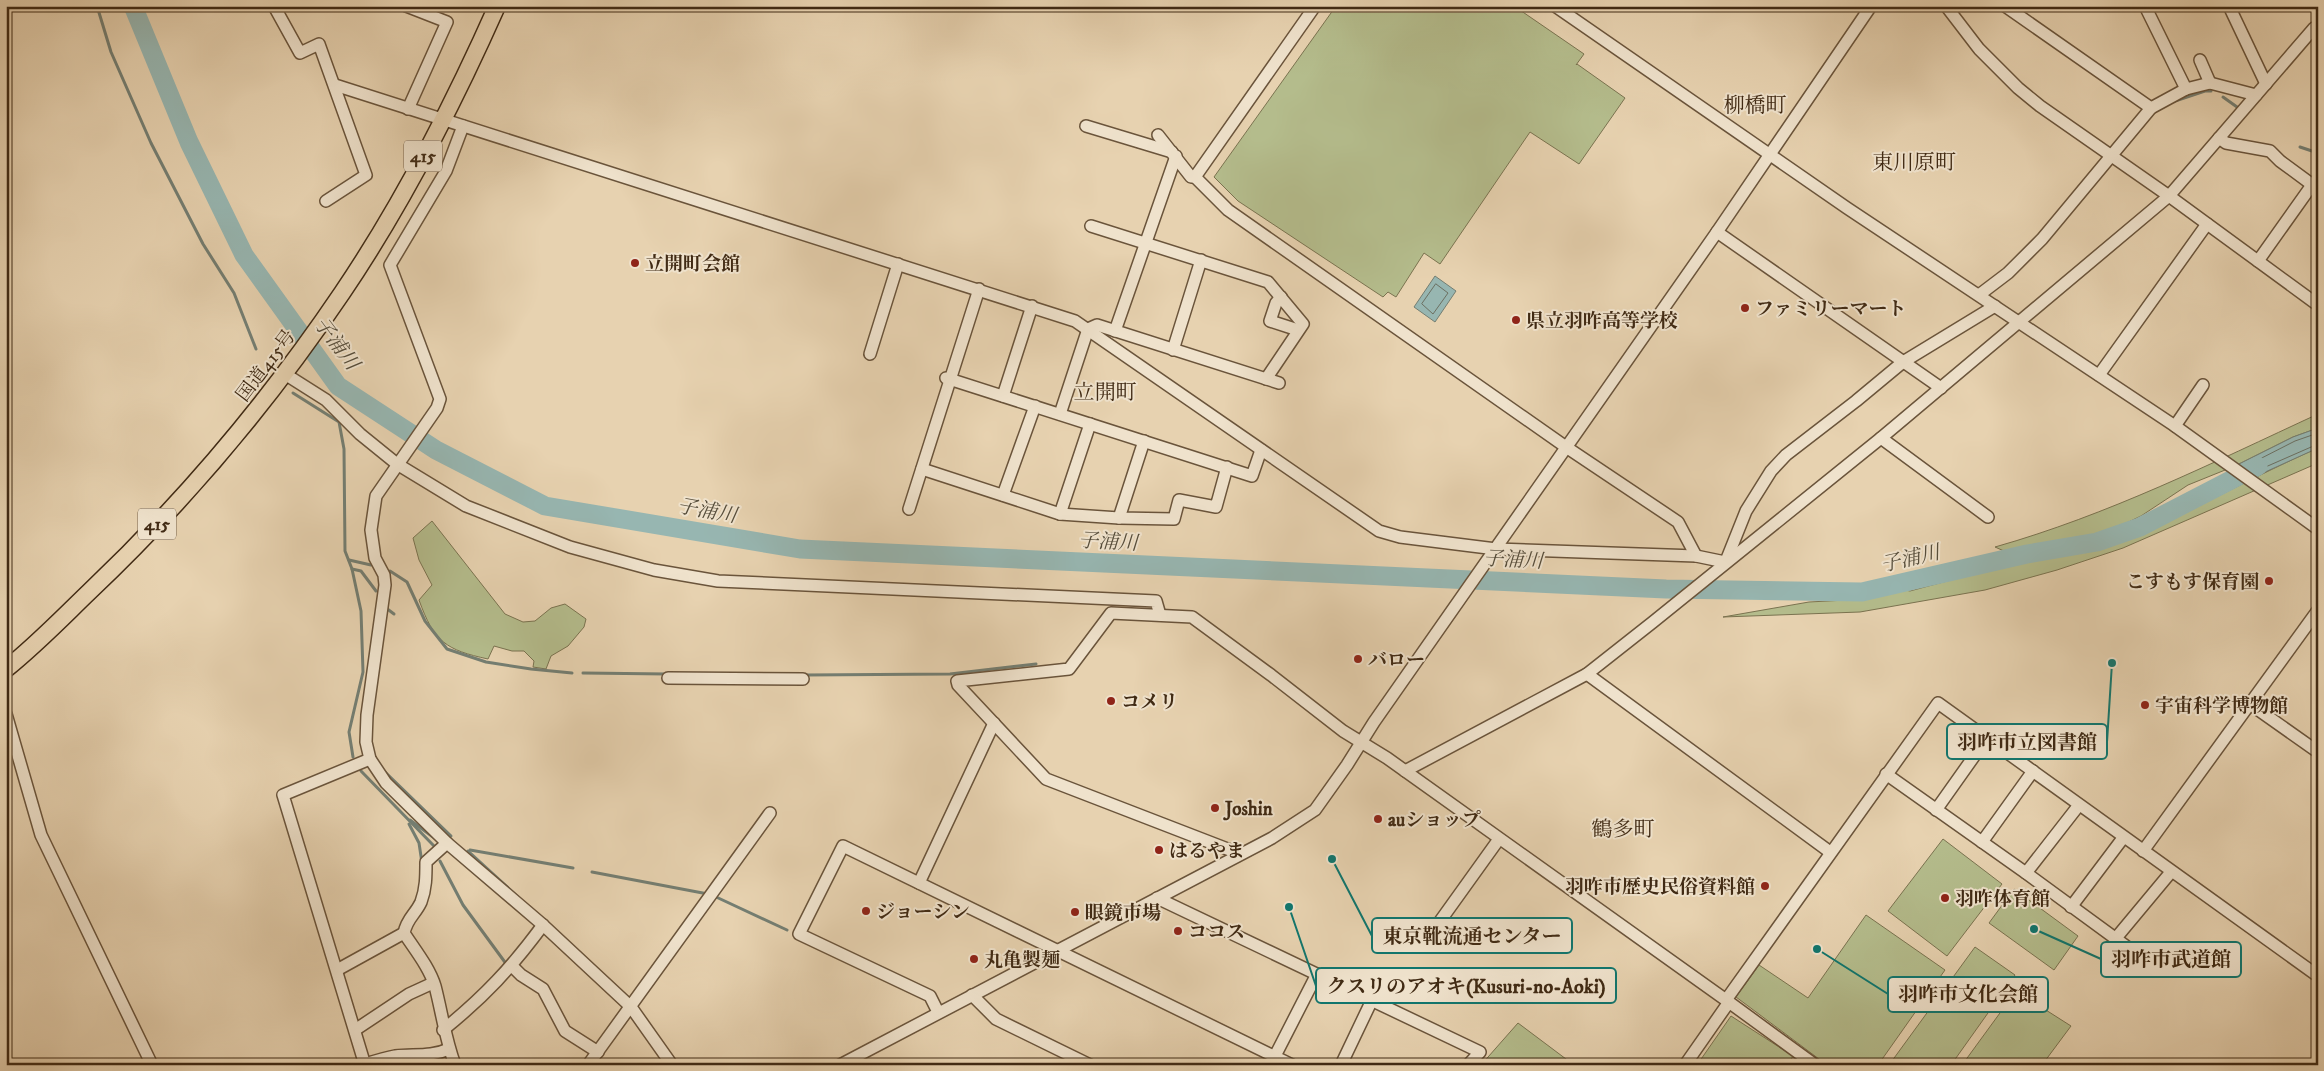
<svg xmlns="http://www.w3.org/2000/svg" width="2324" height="1071" font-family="'IM FELL DW Pica','Noto Serif JP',serif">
<rect width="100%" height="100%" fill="#e7d2b0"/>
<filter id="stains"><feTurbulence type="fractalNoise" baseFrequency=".004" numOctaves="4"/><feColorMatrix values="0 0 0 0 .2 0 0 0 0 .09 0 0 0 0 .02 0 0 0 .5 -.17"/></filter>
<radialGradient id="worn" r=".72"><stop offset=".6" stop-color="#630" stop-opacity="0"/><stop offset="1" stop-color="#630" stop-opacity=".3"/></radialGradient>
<g fill="#b4bc8c" stroke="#7a7350">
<polygon points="1336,6 1514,6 1584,54 1576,65 1577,64 1625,98 1579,164 1530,132 1440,264 1424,253 1396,297 1388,292 1383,297 1238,201 1214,177"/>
<path d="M2318,414V428L2293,437L2235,466L2188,485L2141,516L2118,527L2095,535L2004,551L1995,547C2108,515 2212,463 2318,414Z"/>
<path d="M2318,448V463L2123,548L2057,570L1985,590L1860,612L1723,617L1809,602L1865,599C1874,591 1898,587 1910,591L2032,558C2047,558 2059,554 2073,551C2160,533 2237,483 2318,448Z"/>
<path d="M432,521L505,614L523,622L535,621L551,608L565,604L586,619L584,627L568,646L551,656L546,669L533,667L534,661L524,651H512L494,646L488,659C446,650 434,642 419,600L432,585L419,560L413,538Z"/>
<polygon points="1943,839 2002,884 1947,956 1888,911"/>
<polygon points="2014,889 2078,936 2054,970 1989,923"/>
<polygon points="1866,915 1945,970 1878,1065 1827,1065 1736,997 1759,965 1808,998"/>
<polygon points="1975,947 2015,975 1951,1065 1889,1065"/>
<polygon points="2016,991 2071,1026 2042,1065 1962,1065"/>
<polygon points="1731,1016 1793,1056 1788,1065 1697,1065"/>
<polygon points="1518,1023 1574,1065 1481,1065"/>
</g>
<g fill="#97b6b1" stroke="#747e72">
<polygon points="1435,276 1456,291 1435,322 1414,307"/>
<polygon points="2318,428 2318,448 2252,478 2235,466 2293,437"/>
</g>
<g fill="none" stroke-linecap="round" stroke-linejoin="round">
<g stroke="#6c7062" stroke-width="1">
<polygon points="1436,284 1448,293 1433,314 1422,304"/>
<polyline points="2318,433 2295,441 2248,465 2247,468 2254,472 2318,444"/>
</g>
<g stroke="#747e72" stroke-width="3">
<polyline points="97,6 111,52 151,143 203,244 234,293 256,349"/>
<polyline points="2223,97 2237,107"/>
<polyline points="2175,101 2205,91 2211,91"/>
<polyline points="2300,147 2318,153"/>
<polyline points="293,393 339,422 344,449 345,551 352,569 361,611 363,672 349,732 353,757"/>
<polyline points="349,560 371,565"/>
<polyline points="352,569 361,571 376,591"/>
<polyline points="390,571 407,582 425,621 447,649 486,662 531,669 572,673"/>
<polyline points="386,608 394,614"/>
<polyline points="583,673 667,674"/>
<polyline points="805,675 950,674 1036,664"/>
<polyline points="361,771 434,846"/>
<polyline points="385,772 451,836"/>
<polyline points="410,820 437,840"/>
<polyline points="409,824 419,843 422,863"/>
<polyline points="470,850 573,868"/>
<polyline points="468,851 517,896"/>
<polyline points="440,861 463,905 507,965"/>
<polyline points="592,872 708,894"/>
<polyline points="714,896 787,930"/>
<polyline points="597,1058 603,1065"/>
</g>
<polyline stroke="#97b6b1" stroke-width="19" points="133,6 189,142 244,255 338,386 436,450 545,506 800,549 1666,589 1862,592 2027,554 2097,542 2140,527 2258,466"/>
<g stroke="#6a543b" stroke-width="14">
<g id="minor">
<polyline points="274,6 300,53 319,44 366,175 326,201"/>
<polyline points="406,6 447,22 408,109"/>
<polyline points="1315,6 1195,177 1228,210 1566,447 1678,522 1696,556"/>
<polyline points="1555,6 1847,208 2175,426 2318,529"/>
<polyline points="1946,6 1979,49 2018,88 2040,106 2169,196 2318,305"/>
<polyline points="2005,6 2151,108"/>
<polyline points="2145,6 2186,89"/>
<polyline points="2229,6 2266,84"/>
<polyline points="2200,60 2210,83"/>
<polyline points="335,85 1075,321 1379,531 1400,537 1496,549 1696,556 1725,562"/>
<polyline points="463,126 446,171 390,265 440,399 437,408 376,496 371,530 375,558 384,575 385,585 367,715 366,742 370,759 386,783 447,843 543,925 631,1007 672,1065"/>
<polyline points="1086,126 1172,152"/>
<polyline points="1158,135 1191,177 1195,177"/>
<polyline points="2219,138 2226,143 2270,151 2280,161 2318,189"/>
<polyline points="1091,226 1268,282 1303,324 1266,379"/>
<polyline points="1717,232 1941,388"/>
<polyline points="2258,261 2312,185"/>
<polyline points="1979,295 2008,273 2042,239 2151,108 2186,89 2210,83 2256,95"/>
<polyline points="1281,297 1276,303 1270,321 1298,330"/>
<polyline points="1115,331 1176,156"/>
<polyline points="1173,350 1201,260"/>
<polyline points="870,354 898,264"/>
<polyline points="285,374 326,400 360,434 397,464 466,506 570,547 654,570 718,581 1156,601 1160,615"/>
<polyline points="2099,375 2207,224"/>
<polyline points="946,378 1252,476 1261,450"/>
<polyline points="1003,396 1032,306"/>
<polyline points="1060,414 1088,329 1097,325 1279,383"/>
<polyline points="2175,426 2203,385"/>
<polyline points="1881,438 1988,517"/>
<polyline points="922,469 1060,514 1119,518 1174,519 1179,500 1216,507 1227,467"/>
<polyline points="1003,495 1035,406"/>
<polyline points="909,509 979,289"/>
<polyline points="1060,514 1090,424"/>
<polyline points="1119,518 1144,441"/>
<polyline points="1726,561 1746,511 1771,471 1786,455 1856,401 1903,362 1995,306"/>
<polyline points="1587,674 1830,852"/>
<polyline points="668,678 803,679"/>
<polyline points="2250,704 2318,752"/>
<polyline points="6,714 41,835 152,1065"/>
<polyline points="1405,771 1587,674 1653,622 1881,438 2169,196 2314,28"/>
<polyline points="1886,774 2026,873 2138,955"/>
<polyline points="1936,810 1987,738"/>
<polyline points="1982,842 2033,771"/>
<path d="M447,843L426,862C426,876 426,889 421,902C415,915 407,918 404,933C415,950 429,967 435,986C442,1013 445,1038 455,1065"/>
<polyline points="2143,851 2318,610"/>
<polyline points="1237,856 1230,850 1046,779 958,685 957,681 1069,669 1111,613 1192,617 1271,675 1343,731 1387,758 1726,1000"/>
<polyline points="2026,873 2079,805"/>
<polyline points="919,883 994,723"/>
<polyline points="1157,898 1480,1052 1468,1065"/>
<polyline points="2071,907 2123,838"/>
<polyline points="1433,931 1499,839"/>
<polyline points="2116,938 2171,872"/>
<polyline points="512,966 521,975 543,989 565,1031 598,1052"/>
<polyline points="337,970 404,933"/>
<polyline points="972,995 996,1019 1090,1065"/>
<polyline points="938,1012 930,996 799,934 843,846 1292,1065"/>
<polyline points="355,1030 409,994 433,983"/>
<path d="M443,1030C484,997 512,967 543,925"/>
<polyline points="1275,1056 1317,974"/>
<path d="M365,1064C375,1061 385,1058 395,1056C415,1054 431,1057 449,1049"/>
<polyline points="365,1065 283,795 370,759"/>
<polyline points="588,1065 770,813"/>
<polyline points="840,1065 1272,838 1315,810 1347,765 1374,722 1717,232 1871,6"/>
<polyline points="1341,1065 1372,1000"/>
<polyline points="1685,1065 1729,1002"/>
<polyline points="1815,1065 1726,1000 1938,703 2318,976"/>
</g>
</g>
<g stroke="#402a14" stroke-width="19">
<path id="highway" d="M6,669C36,645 62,618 89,592C184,502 269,401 342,293C403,203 453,105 497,6"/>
</g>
<use href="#minor" stroke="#efe2cc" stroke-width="11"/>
<use href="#highway" stroke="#e7d2b0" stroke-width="16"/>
</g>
<g fill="#8f2418" stroke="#efe2cc" stroke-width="2">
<circle cx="635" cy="263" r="5"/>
<circle cx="1745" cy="308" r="5"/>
<circle cx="1516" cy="320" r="5"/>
<circle cx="2269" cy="581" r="5"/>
<circle cx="1358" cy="659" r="5"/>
<circle cx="1111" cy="701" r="5"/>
<circle cx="2145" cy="705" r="5"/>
<circle cx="1215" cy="808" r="5"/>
<circle cx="1378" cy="819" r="5"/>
<circle cx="1159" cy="850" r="5"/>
<circle cx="1765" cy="886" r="5"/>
<circle cx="1945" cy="898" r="5"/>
<circle cx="866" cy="911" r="5"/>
<circle cx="1075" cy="912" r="5"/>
<circle cx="1178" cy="931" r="5"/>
<circle cx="974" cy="959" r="5"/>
</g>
<g text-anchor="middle" stroke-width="4" stroke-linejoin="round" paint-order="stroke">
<g fill="#efe2cc" stroke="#74614b" stroke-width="1">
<rect x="404" y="140.5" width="38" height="31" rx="4"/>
<rect x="138" y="508.5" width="38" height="31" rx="4"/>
</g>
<g font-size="18" font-weight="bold" fill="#402a14">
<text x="423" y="162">415</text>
<text x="157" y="530">415</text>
</g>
<g font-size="19" font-weight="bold" fill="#402a14" stroke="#efe2cc" text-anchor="start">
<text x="645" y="270">立開町会館</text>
<text x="1755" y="315">ファミリーマート</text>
<text x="1526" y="327">県立羽咋高等学校</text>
<text x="2259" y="588" text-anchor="end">こすもす保育園</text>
<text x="1368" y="666">バロー</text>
<text x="1121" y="708">コメリ</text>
<text x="2155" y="712">宇宙科学博物館</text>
<text x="1225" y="815">Joshin</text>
<text x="1388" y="826">auショップ</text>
<text x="1169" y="857">はるやま</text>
<text x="1755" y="893" text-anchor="end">羽咋市歴史民俗資料館</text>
<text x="1955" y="905">羽咋体育館</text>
<text x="876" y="918">ジョーシン</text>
<text x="1085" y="919">眼鏡市場</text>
<text x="1188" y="938">ココス</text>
<text x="984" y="966">丸亀製麺</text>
</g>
<g font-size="19" fill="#402a14" stroke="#efe2cc">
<text transform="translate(265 365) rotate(-53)" y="7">国道415号</text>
</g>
<g font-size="20" font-style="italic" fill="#564d3b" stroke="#efe2cc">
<text transform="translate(337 343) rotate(53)" y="7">子浦川</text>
<text transform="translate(707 510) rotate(10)" y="7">子浦川</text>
<text transform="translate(1108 541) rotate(3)" y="7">子浦川</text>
<text transform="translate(1910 558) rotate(-13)" y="7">子浦川</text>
<text transform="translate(1513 559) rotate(3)" y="7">子浦川</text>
</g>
<g font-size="21" fill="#402a14" stroke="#efe2cc">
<text x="1755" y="112">柳橋町</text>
<text x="1914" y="169">東川原町</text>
<text x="1105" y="399">立開町</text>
<text x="1623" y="836">鶴多町</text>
</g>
</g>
<path fill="none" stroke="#0f766e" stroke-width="2" d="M2112 663L2107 742M1332 859L1372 936M2034 929L2101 959M1289 907L1316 986M1817 949L1888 994"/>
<g fill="#0f766e" stroke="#efe2cc" stroke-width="2">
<circle cx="2112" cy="663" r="5"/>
<circle cx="1332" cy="859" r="5"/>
<circle cx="2034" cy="929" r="5"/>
<circle cx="1289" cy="907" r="5"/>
<circle cx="1817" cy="949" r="5"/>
</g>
<g fill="#efe2cc" stroke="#0f766e" stroke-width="2">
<rect x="1947" y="724" width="160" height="35" rx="5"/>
<rect x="1372" y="918" width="200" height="35" rx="5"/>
<rect x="2101" y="942" width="140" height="35" rx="5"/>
<rect x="1316" y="968" width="300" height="35" rx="5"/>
<rect x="1888" y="977" width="160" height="35" rx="5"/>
</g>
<g font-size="20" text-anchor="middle" font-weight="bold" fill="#402a14">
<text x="2027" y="749">羽咋市立図書館</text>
<text x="1472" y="943">東京靴流通センター</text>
<text x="2171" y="966">羽咋市武道館</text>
<text x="1466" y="993">クスリのアオキ(Kusuri-no-Aoki)</text>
<text x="1968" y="1001">羽咋市文化会館</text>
</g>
<rect width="2324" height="1071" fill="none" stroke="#e7d2b0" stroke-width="25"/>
<rect x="8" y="8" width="2309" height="1056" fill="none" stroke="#402a14" stroke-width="2.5"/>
<rect x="12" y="12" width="2299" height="1046" fill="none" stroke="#402a14"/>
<rect width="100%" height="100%" filter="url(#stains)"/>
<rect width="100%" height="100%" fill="url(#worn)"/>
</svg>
